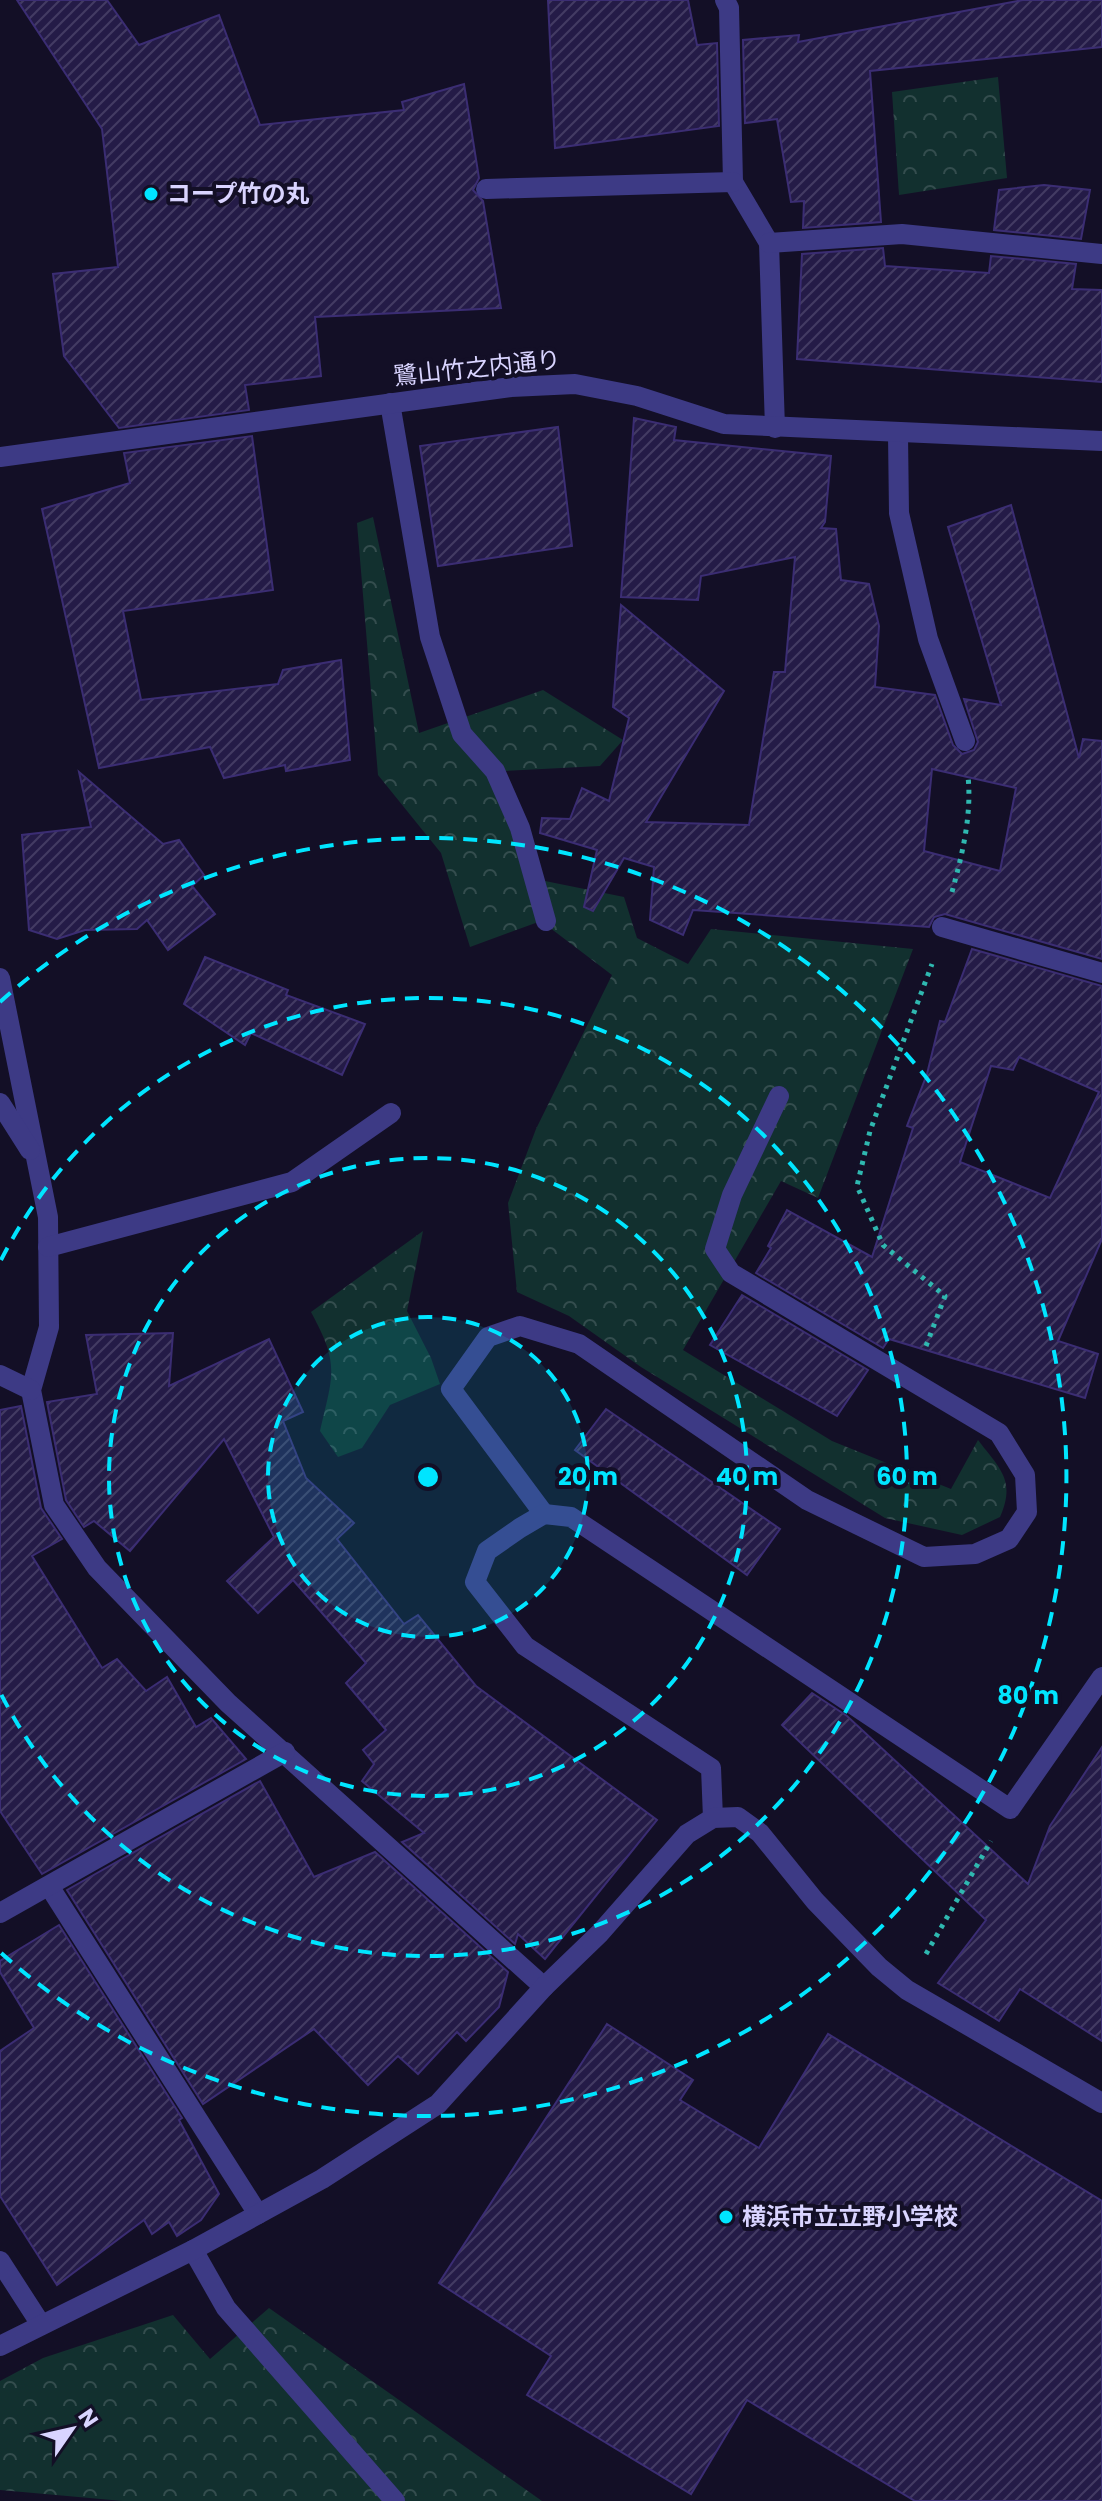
<svg xmlns="http://www.w3.org/2000/svg" width="1102" height="2501" font-family="Poppins,'Noto Sans JP',sans-serif">
<defs>
<pattern id="forest-crowns" width="20" height="18" patternUnits="userSpaceOnUse" patternTransform="scale(2)"><rect width="20" height="18" fill="#12302f"/><path d="M2 6a3 3 0 1 1 6 0M12 15a3 3 0 1 1 6 0" fill="none" stroke="#344d4e"/></pattern>
<pattern id="building-hatch" width="6" height="6" patternUnits="userSpaceOnUse" patternTransform="scale(2)"><rect width="6" height="6" fill="#241b47"/><path d="M-1 1l2-2M0 6l6-6M5 7l2-2" fill="none" stroke="#433b63"/></pattern>
</defs>
<rect width="100%" height="100%" fill="#130f26"/>
<g fill="url(#forest-crowns)">
<polygon points="998,77 1007,178 899,195 892,92"/>
<path d="M373,517L419,733L543,690L623,740L600,766L505,771L545,881L624,897L637,938L688,964L711,929L913,949L818,1198L781,1181L683,1350L832,1441L951,1489L978,1440C1000,1469 1016,1480 1000,1517L962,1535L885,1518L641,1367L569,1316L517,1292L508,1203L536,1129L612,975L541,921L470,947L441,853L378,775L357,523Z"/>
<path d="M423,1231L407,1311L431,1358L440,1384L390,1405L362,1448L338,1457L320,1431C333,1374 340,1365 311,1312Z"/>
<polygon points="269,2308 542,2501 123,2501 0,2490 0,2381 43,2358 173,2315 210,2359"/>
</g>
<g fill="url(#building-hatch)" stroke="#3b2d73" stroke-width="2" fill-rule="evenodd">
<polygon points="17,0 107,0 139,45 219,15 260,125 404,110 402,102 464,84 479,178 473,190 483,201 501,308 315,317 321,376 245,385 249,410 119,428 64,356 53,274 118,267 102,129"/>
<polygon points="548,0 688,0 697,45 717,43 719,126 555,148"/>
<polygon points="1023,0 1102,0 1102,47 870,71 881,222 803,228 804,201 791,202 777,119 745,123 743,40 799,35 798,42"/>
<polygon points="1044,185 1090,190 1081,239 994,230 999,190"/>
<polygon points="883,248 885,266 989,273 991,256 1076,264 1072,289 1102,290 1102,382 797,359 802,254"/>
<path d="M634,418L676,427L674,440L831,456L825,522L821,528L836,529L841,580L869,584L879,626L875,687L935,695L953,745L962,754L974,750L978,742L964,699L1001,705L948,527L1011,505L1079,758L1083,739L1102,741V959L945,914L934,917L929,927L693,910L683,935L650,920L654,867L624,858L593,911L584,907L597,850L540,833L542,818L570,819L582,788L609,801L629,718L613,707L621,605L724,691L646,822L749,825L774,672H785L795,557L701,576L698,600L621,597ZM932,769L1016,788L1000,871L924,851Z"/>
<polygon points="558,427 572,546 438,566 420,446"/>
<polygon points="252,436 273,590 123,611 141,700 278,684 283,670 341,660 350,760 286,771 285,765 224,778 210,747 99,768 42,509 130,483 124,453"/>
<polygon points="79,772 163,844 179,840 204,875 192,886 215,914 168,950 147,920 137,929 85,930 57,939 29,930 22,835 91,827"/>
<path d="M972,949L1102,986V1239L1058,1341L1098,1354L1085,1398L889,1339L883,1348L756,1273L771,1248L768,1246L787,1210L872,1257L913,1128L907,1126L927,1074L940,1021L945,1022ZM1019,1057L1099,1092L1050,1198L960,1162L991,1066L1013,1070Z"/>
<polygon points="205,957 288,990 286,995 365,1024 342,1075 251,1033 245,1045 184,1004"/>
<polygon points="742,1295 868,1370 837,1416 710,1345"/>
<polygon points="173,1333 169,1386 269,1339 303,1412 283,1421 306,1478 354,1523 337,1539 404,1624 418,1615 476,1686 657,1820 545,1959 518,1934 515,1944 402,1842 424,1833 362,1781 374,1764 363,1750 386,1730 346,1683 366,1663 293,1580 258,1613 227,1581 274,1537 224,1439 130,1551 94,1521 84,1527 66,1500 47,1402 97,1394 86,1335"/>
<polygon points="21,1406 41,1508 62,1539 32,1556 102,1668 117,1659 146,1691 167,1677 196,1727 211,1718 246,1759 42,1874 0,1811 0,1410"/>
<polygon points="606,1409 780,1529 747,1575 575,1450"/>
<polygon points="812,1693 847,1716 1028,1884 1050,1826 1102,1747 1102,2041 1020,1989 999,2021 938,1983 986,1920 782,1725"/>
<polygon points="260,1781 314,1877 375,1852 508,1972 499,2007 466,2041 457,2032 418,2074 398,2056 368,2085 314,2029 203,2104 67,1890"/>
<polygon points="59,1925 182,2118 179,2120 219,2194 201,2220 177,2236 169,2222 152,2234 144,2220 57,2285 0,2196 0,2051 34,2028 0,1972 0,1961"/>
<polygon points="607,2024 693,2080 680,2100 759,2148 828,2034 1102,2201 1102,2501 915,2501 747,2400 691,2494 527,2395 551,2356 439,2283"/>
</g>
<g fill="none" stroke-linecap="round" stroke-linejoin="round">
<g stroke="#2fb8b0" stroke-width="5" stroke-dasharray="4 6" stroke-linecap="butt">
<path d="M952,892C962,855 972,816 968,776"/>
<polyline points="926,1346 945,1296 883,1245 857,1186 870,1131 932,964"/>
<polyline points="926,1954 991,1841"/>
</g>
<g stroke="#3d3a85" stroke-width="20">
<polyline points="725,0 729,8 733,182 769,243 775,428"/>
<polyline points="486,189 733,182"/>
<polyline points="769,243 902,234 1102,254"/>
<polyline points="390,403 430,637 462,734 495,771 520,828 546,921"/>
<polyline points="898,435 899,513 928,639 965,741"/>
<polyline points="0,457 511,387 575,384 637,396 724,424 1102,441"/>
<polyline points="942,927 1102,973"/>
<polyline points="0,978 48,1217 49,1327 31,1390 54,1505 97,1568 228,1703 544,1987"/>
<polyline points="0,1103 30,1150"/>
<polyline points="48,1247 292,1182 391,1113"/>
<polyline points="0,1375 31,1390"/>
<polyline points="544,1514 451,1389 488,1337 520,1326 579,1344 807,1500 924,1557 975,1554 1009,1539 1027,1512 1025,1475 999,1433 731,1273 715,1249 732,1195 779,1096"/>
<polyline points="713,1818 711,1768 525,1646 475,1582 487,1551 520,1528 544,1514 571,1517 1010,1809 1102,1677"/>
<polyline points="49,1886 258,2214"/>
<polyline points="0,1913 285,1752"/>
<polyline points="193,2250 226,2308 395,2501"/>
<polyline points="0,2261 40,2323"/>
<polyline points="0,2346 193,2250 322,2179 438,2104 544,1987 600,1933 687,1834 713,1818 738,1817 760,1833 815,1901 879,1967 907,1990 1102,2103"/>
</g>
</g>
<circle cx="428" cy="1477" r="160" fill="#00e5ff" fill-opacity=".12"/>
<g fill="none" stroke="#00e5ff" stroke-width="4" stroke-dasharray="14 10">
<circle cx="428" cy="1477" r="160"/>
<circle cx="428" cy="1477" r="319"/>
<path d="M1 1260A479 479 0 1 1 1 1694"/>
<path d="M0 1002A639 639 0 1 1 0 1952"/>
</g>
<g fill="#00e5ff" stroke="#130f26" stroke-width="3">
<circle cx="151" cy="194" r="8"/>
<circle cx="726" cy="2217" r="8"/>
</g>
<g text-anchor="middle" stroke-width="8" stroke-linejoin="round" paint-order="stroke">
<g font-size="24" font-weight="bold" fill="#d9d4ff" stroke="#130f26" text-anchor="start">
<text x="167" y="202">コープ竹の丸</text>
<text x="742" y="2225">横浜市立立野小学校</text>
</g>
<g font-size="24" fill="#d9d4ff" stroke="#130f26">
<text transform="translate(477 368) rotate(-6)" y="8">鷺山竹之内通り</text>
</g>
</g>
<circle cx="428" cy="1477" r="12" fill="#00e5ff" stroke="#130f26" stroke-width="4"/>
<g font-size="24" text-anchor="middle" font-weight="bold" fill="#00e5ff" stroke="#130f26" stroke-width="8" stroke-linejoin="round" paint-order="stroke">
<text x="588" y="1485">20 m</text>
<text x="747" y="1485">40 m</text>
<text x="907" y="1485">60 m</text>
<text x="1028" y="1704">80 m</text>
</g>
<g transform="translate(72 2429) rotate(56)" stroke="#130f26" stroke-width="6" paint-order="stroke">
<path d="M0-6L14 30L0 20L-14 30Z" fill="#d9d4ff"/>
<text y="-12" font-size="22" font-weight="bold" text-anchor="middle" fill="#d9d4ff">N</text>
</g>
</svg>
